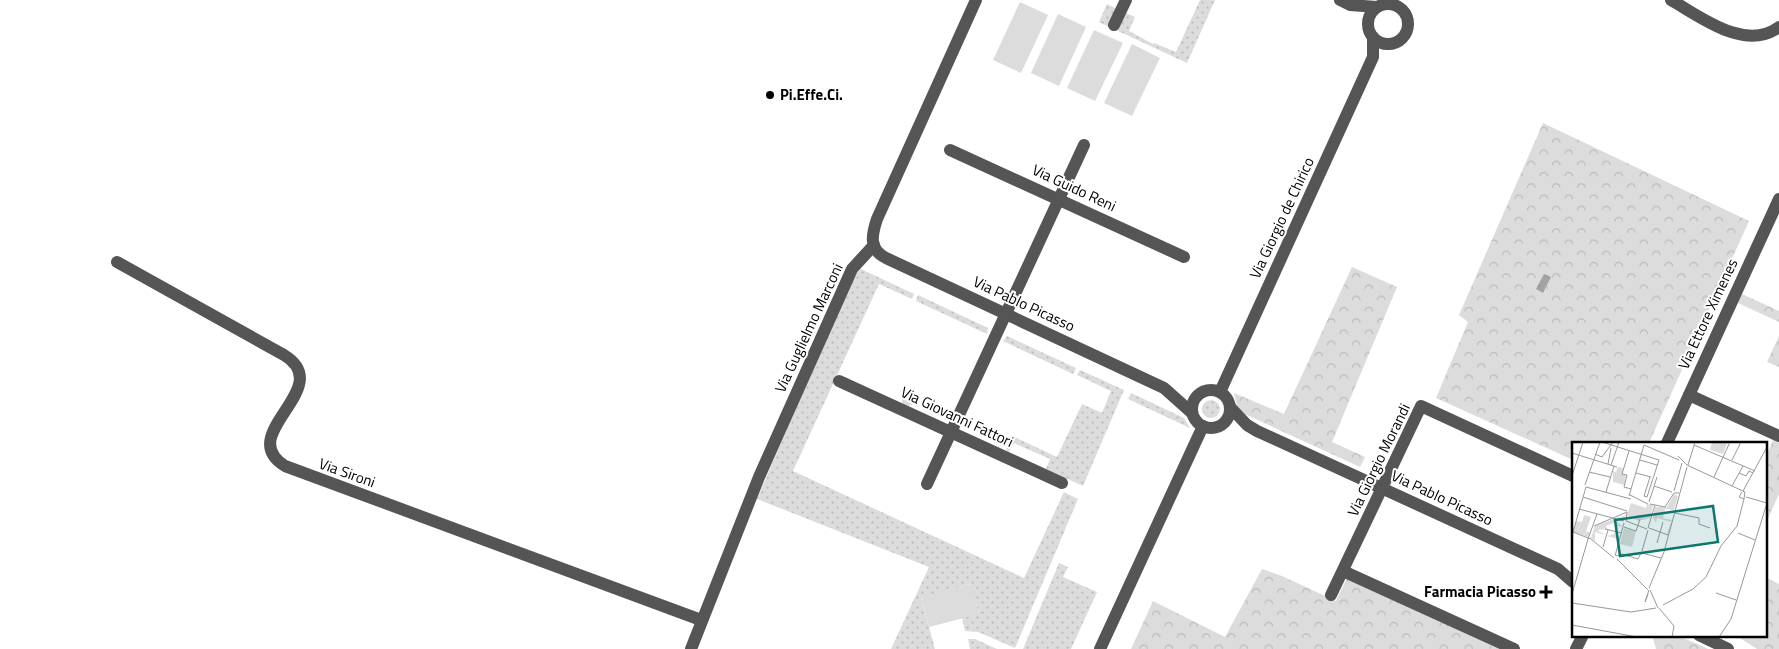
<svg xmlns="http://www.w3.org/2000/svg" width="1779" height="649" font-family="'Titillium Web',sans-serif">
<defs>
<pattern id="grass-dots" width="8" height="8" patternUnits="userSpaceOnUse" patternTransform="scale(1.25)"><rect width="8" height="8" fill="#dcdcdc"/><path d="M2 2h.1M6 6h.1" fill="none" stroke="#bbb" stroke-width="1.8" stroke-linecap="round"/></pattern>
<pattern id="park-crowns" width="20" height="18" patternUnits="userSpaceOnUse" patternTransform="scale(1.25)"><rect width="20" height="18" fill="#dcdcdc"/><path d="M2 6a3 3 0 1 1 6 0M12 15a3 3 0 1 1 6 0" fill="none" stroke="#bbb"/></pattern>
<pattern id="water-ripples" width="26" height="14" patternUnits="userSpaceOnUse" patternTransform="scale(1.25)"><rect width="26" height="14" fill="#a3a3a3"/><path d="M2 4q2-2 4 0t4 0M15 11q2-2 4 0t4 0" fill="none" stroke="#8b8b8b"/></pattern>
</defs>
<rect width="100%" height="100%" fill="#fff"/>
<g fill="url(#grass-dots)">
<polygon points="1200,0 1215,0 1187,63 1116,30 1124,12 1135,17 1129,31 1153,44 1154,43 1176,52"/>
<polygon points="1107,4 1117,9 1109,27 1099,22"/>
<polygon points="861,269 914,294 912,299 879,284 793,471 1024,578 1064,492 1078,499 1015,648 978,632 965,631 962,618 979,613 970,584 921,598 935,649 891,649 929,567 757,499 853,277"/>
<polygon points="918,295 988,328 987,334 916,301"/>
<polygon points="1007,336 1076,368 1073,374 1003,341"/>
<polygon points="1080,370 1124,390 1083,486 1046,469 1050,459 1014,443 1009,452 1006,450 1012,436 1057,457 1082,404 1102,413 1111,391 1077,375"/>
<polygon points="1131,393 1184,418 1190,428 1128,399"/>
<circle cx="908" cy="400" r="6"/>
<circle cx="1211" cy="409" r="9"/>
<polygon points="1059,563 1068,567 1063,577 1097,592 1071,649 1023,649"/>
<polygon points="968,639 975,639 997,649 970,649"/>
</g>
<g fill="url(#park-crowns)">
<polygon points="1543,123 1749,221 1649,443 1573,443 1573,460 1436,398 1468,322 1459,315"/>
<polygon points="1352,267 1397,287 1332,442 1365,457 1360,467 1238,411 1234,393 1284,414"/>
<polygon points="1742,294 1779,311 1779,322 1738,303"/>
<polygon points="1779,336 1779,367 1767,362"/>
<polygon points="1773,440 1779,443 1779,494 1765,525 1765,459"/>
<polygon points="1262,569 1282,576 1336,601 1347,578 1499,649 1131,649 1153,601 1225,637"/>
<polygon points="1765,577 1779,584 1779,649 1757,649 1735,635 1765,635"/>
<polygon points="1652,635 1677,635 1708,649 1656,649"/>
</g>
<g fill="#dcdcdc">
<polygon points="1020,2 1048,15 1021,73 993,60"/>
<polygon points="1058,14 1086,27 1059,86 1031,73"/>
<polygon points="1094,30 1123,43 1095,101 1067,88"/>
<polygon points="1132,44 1160,58 1132,116 1104,103"/>
<polygon points="971,584 979,614 929,627 921,597"/>
</g>
<polygon fill="url(#water-ripples)" points="1544,274 1551,277 1543,293 1536,289"/>
<g fill="none" stroke-linecap="round" stroke-linejoin="round">
<g stroke="#555" stroke-width="12">
<path d="M976,0L877,219C872,234 868,249 886,258L1164,388L1192,413"/>
<polyline points="1340,0 1350,5 1377,7"/>
<path d="M1671,0C1701,17 1745,52 1779,27"/>
<circle cx="1388" cy="24" r="20"/>
<polyline points="1114,25 1126,0"/>
<polyline points="950,150 1184,257"/>
<path d="M117,262L284,355C338,388 233,434 285,466L701,620"/>
<polyline points="839,381 1062,483"/>
<circle cx="1211" cy="409" r="19"/>
<polyline points="1220,392 1373,57 1373,37"/>
<polyline points="1689,395 1779,436"/>
<polyline points="1230,407 1247,425 1257,431 1558,569 1573,582"/>
<polyline points="1667,443 1779,199"/>
<polyline points="927,484 1084,145"/>
<polyline points="1343,571 1514,649"/>
<polyline points="1331,595 1421,406 1573,476"/>
<polyline points="1699,635 1728,649"/>
<polyline points="691,649 759,477 852,269 874,245"/>
<polyline points="1100,649 1203,426"/>
<polyline points="1576,649 1583,635"/>
</g>
</g>
<g fill="#000" stroke="#fff" stroke-width="2">
<circle cx="770" cy="95" r="5"/>
<path d="M1543.5 584.5h5v5h5v5h-5v5h-5v-5h-5v-5h5z"/>
</g>
<g text-anchor="middle" stroke-width="4" stroke-linejoin="round" paint-order="stroke">
<g font-size="15" font-weight="bold" fill="#000" stroke="#fff" text-anchor="start">
<text x="780" y="100">Pi.Effe.Ci.</text>
<text x="1536" y="597" text-anchor="end">Farmacia Picasso</text>
</g>
<g font-size="15" fill="#000" stroke="#fff">
<text transform="translate(1074 188) rotate(25)" y="5">Via Guido Reni</text>
<text transform="translate(1282 218) rotate(-65)" y="5">Via Giorgio de Chirico</text>
<text transform="translate(1024 304) rotate(25)" y="5">Via Pablo Picasso</text>
<text transform="translate(1708 314) rotate(-65)" y="5">Via Ettore Ximenes</text>
<text transform="translate(809 328) rotate(-65)" y="5">Via Guglielmo Marconi</text>
<text transform="translate(957 417) rotate(25)" y="5">Via Giovanni Fattori</text>
<text transform="translate(1379 460) rotate(-64)" y="5">Via Giorgio Morandi</text>
<text transform="translate(347 473) rotate(20)" y="5">Via Sironi</text>
<text transform="translate(1442 498) rotate(25)" y="5">Via Pablo Picasso</text>
</g>
</g>
<g transform="translate(1572 442)">
<rect width="195" height="195" fill="#fff"/>
<path d="M102,52L106,54L102,68L93,67L91,76L100,78L97,92L89,89L95,91L99,80L85,76L84,81L81,76L83,65H95Z" fill="#dcdcdc"/>
<path d="M140,0H156L151,12L138,8Z" fill="#dcdcdc"/>
<path d="M46,25L51,26L50,32L54,33L52,43L41,40V29L44,30ZM59,61L74,66L75,62L81,63L78,76L67,79L55,74L47,76L53,77L51,79L43,76L55,73ZM12,73L19,75L14,89L19,91L16,95L1,90L4,79L10,80ZM42,77L51,85L46,84L43,90L47,97L35,94L42,92L45,82L42,81L34,84L35,87L25,88L34,93L23,90V99L19,96L23,84ZM52,86L64,89L60,105L48,102Z" fill="#dcdcdc"/>
<path fill="none" stroke="#999" stroke-width="1" d="M30,0L87,18L75,55M72,3L107,18M122,3L183,29M57,9L50,32L55,33L52,45L59,47M0,11L45,25M23,12L30,15L41,0M106,14L115,23L173,50L172,57L167,55L170,50M68,18L85,23M160,18L169,0M36,22L39,6M39,23L47,0M116,23L123,0M17,30L38,35M64,31L79,35M167,31L174,34L177,29L181,31M0,34L11,0M142,35L158,0M13,43L28,0M82,44L100,50M160,44L171,24M102,49L110,21M171,49L195,5M34,50L42,24M58,53L76,62M57,54L72,3M11,55L55,69M75,55L72,54L78,35M174,55L195,61M77,60L85,35M78,62L93,65L102,51H107M7,67L52,79M103,71L127,76V82L138,86M54,79L75,87M22,84L55,70L54,79M52,85L64,89L68,77M76,86L83,63M77,86L96,93M33,87L50,91M1,90L14,45L59,57M1,90L16,96M166,91L183,98M19,96L16,97L25,72M19,97L42,116M85,101L91,80M31,105L36,88M70,109L76,88M70,111L89,116M43,114L52,81M44,114L50,112L66,117L69,111M45,117L76,148M77,146L92,110L115,25M78,148L86,166M144,151L164,158M0,152L16,97M76,152L73,160L77,148M0,161L59,170L84,166M91,163L121,147L134,135L149,104L165,84L172,57M87,166L102,184L100,195M0,183L65,195M147,195L159,177L195,61"/>
<path fill="#0f766e" fill-opacity="0.15" stroke="#0f766e" stroke-width="2.5" d="M141,64L146,100L48,114L43,78Z"/>
<rect width="195" height="195" fill="none" stroke="#000" stroke-width="2.5"/>
</g>
</svg>
